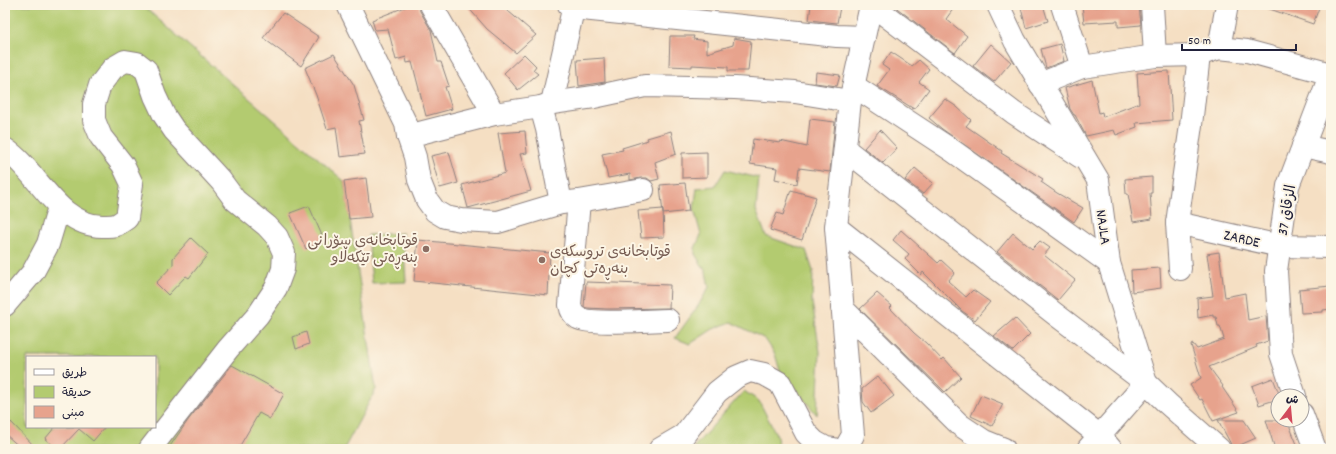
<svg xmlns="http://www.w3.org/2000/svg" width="1336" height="454" font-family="Dekko,'Playpen Sans Arabic',sans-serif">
<rect width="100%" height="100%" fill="#fcf5e5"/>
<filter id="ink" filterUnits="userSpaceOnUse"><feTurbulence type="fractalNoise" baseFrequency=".025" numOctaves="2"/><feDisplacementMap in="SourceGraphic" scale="8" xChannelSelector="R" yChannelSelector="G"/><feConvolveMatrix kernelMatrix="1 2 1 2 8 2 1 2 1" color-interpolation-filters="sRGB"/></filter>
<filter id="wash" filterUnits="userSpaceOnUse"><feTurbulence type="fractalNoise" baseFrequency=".012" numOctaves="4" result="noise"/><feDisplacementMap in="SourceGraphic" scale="16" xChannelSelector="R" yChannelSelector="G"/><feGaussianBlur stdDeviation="0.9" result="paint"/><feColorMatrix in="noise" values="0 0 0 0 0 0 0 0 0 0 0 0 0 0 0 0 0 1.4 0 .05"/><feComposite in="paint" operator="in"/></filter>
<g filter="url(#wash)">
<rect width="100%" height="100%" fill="#f5dfc3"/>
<g fill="#b3cb70" stroke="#6a7656" fill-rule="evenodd">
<path d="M5,5H142L344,181L376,389L344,449H5ZM27,357H155V427H27Z"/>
<polygon points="725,170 759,178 756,210 766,236 806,250 813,271 812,302 820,352 817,415 780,371 775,354 765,339 731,322 713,329 690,344 675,338 698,306 709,287 706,272 695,254 695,248 701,235 694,209 697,188 715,186"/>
<polygon points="403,233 406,282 372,283 368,235"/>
<polygon points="744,391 759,401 777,436 778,449 692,449"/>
</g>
<g id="blocks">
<g fill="#e7a38d">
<polygon points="410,5 419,5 420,11 431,30 438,62 441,62 449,86 445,87 452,109 426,116 412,62 407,63 406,57 396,60 388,29 375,30 372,20"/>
<polygon points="466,5 501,5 536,35 516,53 487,29"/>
<polygon points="811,5 840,7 837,23 809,20"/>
<polygon points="893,5 956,5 946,19 967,36 955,53"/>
<polygon points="1029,5 1043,5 1048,21 1026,28 1021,8"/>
<polygon points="1082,5 1093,5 1094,7 1118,5 1139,5 1141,25 1118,27 1118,21 1084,23"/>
<polygon points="1264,5 1320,5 1313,24 1264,7"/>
<polygon points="283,13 319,37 301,66 263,38"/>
<polygon points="670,36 694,36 693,39 707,41 707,53 733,45 734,38 751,41 748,71 728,71 728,67 692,65 692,67 669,66"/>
<polygon points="991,44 1011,62 994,82 973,66"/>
<polygon points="1060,44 1064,61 1046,68 1041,49"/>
<polygon points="891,52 912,66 919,60 929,69 919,82 929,89 914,109 877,86 889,70 882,65"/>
<polygon points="334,54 354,85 364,120 359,121 365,154 340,157 336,127 327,129 316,95 305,68"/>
<polygon points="524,54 536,66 533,70 538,74 518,90 504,73"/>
<polygon points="604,58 605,82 579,86 577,60"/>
<polygon points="1169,71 1172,120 1136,123 1137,127 1116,135 1114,130 1086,136 1075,115 1074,115 1070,109 1065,88 1092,80 1099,113 1102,112 1103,117 1139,103 1137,73"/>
<polygon points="816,72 840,75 837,86 815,83"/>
<polygon points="945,99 957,107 971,120 966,126 1002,151 1001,153 1043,179 1041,182 1057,193 1083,208 1074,222 942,129 929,118"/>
<polygon points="810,119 835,122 830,172 799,168 797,184 775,179 777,168 750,164 753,139 780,143 780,141 807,147"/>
<polygon points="880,130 897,148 883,163 864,148"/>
<polygon points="525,131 527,153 520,154 531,191 468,208 462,185 505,173 498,133"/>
<polygon points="671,131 676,154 655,162 659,179 651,181 647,178 641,178 630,180 630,174 608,178 602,154 623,150 622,148 648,140 647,138"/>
<polygon points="449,152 458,183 440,188 431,156"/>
<polygon points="707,152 707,177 682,178 682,153"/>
<polygon points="915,168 933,183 923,194 905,180"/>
<polygon points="1152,177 1152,193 1150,193 1152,219 1133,222 1128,194 1126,194 1125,179"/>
<polygon points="366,178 371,217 349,219 344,181"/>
<polygon points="685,183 689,211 663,214 660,185"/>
<polygon points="791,190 816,197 802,240 770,230 777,213 783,215"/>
<polygon points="309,206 324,240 306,249 290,213"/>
<polygon points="663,209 664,237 641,238 638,211"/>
<polygon points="901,230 938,263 941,260 955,273 948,281 966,297 973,290 990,302 975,320 962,311 923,272 921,275 905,259 909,254 893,240"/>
<polygon points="1013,233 1032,249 1040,241 1050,248 1044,255 1075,280 1058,300 997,252"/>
<polygon points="191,238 208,254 189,278 186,276 168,295 156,283 173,265 173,258"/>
<polygon points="418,240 550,253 548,295 414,281"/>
<polygon points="1219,252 1225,297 1245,293 1248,320 1266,316 1268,341 1256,345 1257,347 1209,367 1223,386 1222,387 1239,412 1213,421 1202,399 1200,400 1190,385 1201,378 1191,345 1193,344 1197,349 1224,339 1220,326 1218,326 1216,317 1213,317 1213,315 1198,318 1197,298 1213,296 1207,254"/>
<polygon points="1160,268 1161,288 1132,292 1131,270"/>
<polygon points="586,282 670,285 669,308 607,309 587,308 584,307"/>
<polygon points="1331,286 1331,309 1323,310 1323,312 1301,313 1299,289"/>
<polygon points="877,293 892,306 890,308 914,333 926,343 942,360 944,358 961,377 945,392 860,309"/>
<polygon points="1015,318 1030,334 1013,351 994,336"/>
<polygon points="306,332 309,344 296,349 293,337"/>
<polygon points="232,365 284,394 270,419 259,413 238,449 168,449 189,419"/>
<polygon points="878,376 894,396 871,413 863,402 862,389"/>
<polygon points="1273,378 1280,396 1278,396 1278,399 1259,405 1252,386"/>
<polygon points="981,395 1003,404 992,426 971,416"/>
<polygon points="1218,420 1244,420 1256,438 1233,448"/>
<polygon points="1266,420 1287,420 1299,449 1275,449"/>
<polygon points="11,422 37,449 22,449 5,434 5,429"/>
<polygon points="55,427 105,427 93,441 79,429 60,449 58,449 45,439"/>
</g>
</g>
</g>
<g filter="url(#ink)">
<use href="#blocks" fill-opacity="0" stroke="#8c807f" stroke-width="1"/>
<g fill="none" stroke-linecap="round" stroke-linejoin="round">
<g stroke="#8c807f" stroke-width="24">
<g id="minor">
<polyline points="431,5 494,114"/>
<polyline points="569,5 573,8 837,36 864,37"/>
<polyline points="872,5 1014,113 1081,157"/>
<polyline points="998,5 1015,41 1098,180 1109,263 1146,383 1088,449"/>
<polyline points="1062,5 1082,67"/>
<polyline points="1152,5 1155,56"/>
<polyline points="349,7 406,124 408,136 415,157 419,180 427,200 435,211 445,217 461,220 498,222 561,203 579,201 643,190"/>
<polyline points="1219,48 1227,5"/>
<polyline points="1040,84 1082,67 1155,56 1198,55 1219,48 1247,51 1331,74"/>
<polyline points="854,86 953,151 1109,263"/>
<polyline points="552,103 574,5"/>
<polyline points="541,107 547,129 561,203"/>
<polyline points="408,136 494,114 541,107 552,103 594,97 645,86 735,88 795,92 850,101"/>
<polyline points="1303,146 1331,152"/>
<path d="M5,149C38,171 57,225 102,226C116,226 116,226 127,218L132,184L123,165L101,137L94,120V104L100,85L113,68L125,61L137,63L146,70L155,96L164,115L174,130L221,181L235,200L267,226L277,237L284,253L283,269L276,288L258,315L228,349L150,449"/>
<polyline points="845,149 1055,314 1146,383 1168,404 1219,449"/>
<path d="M579,201L570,305C571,311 573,315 578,318C591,325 649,320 668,320"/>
<polyline points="1177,223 1280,246 1331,247"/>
<polyline points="836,227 1100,436 1111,449"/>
<polyline points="1180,269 1177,223 1191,125 1199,55"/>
<polyline points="5,305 33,272 48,244 59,207"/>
<polyline points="842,308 960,425 984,441 1004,449"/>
<polyline points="1295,396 1281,354 1276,271 1288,186 1331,73"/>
<polyline points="1302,414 1315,449"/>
<polyline points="660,449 684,435 717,392 736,377 750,371 764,374 780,383 806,433 815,442 826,448 833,449"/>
<polyline points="845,449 853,435 836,227 850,101 871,5"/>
</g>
</g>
<use href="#minor" stroke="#fff" stroke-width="22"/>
</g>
</g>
<g fill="#8d6e63" stroke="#fcf5e5" stroke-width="1.5">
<circle cx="426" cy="249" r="4"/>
<circle cx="542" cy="260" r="4"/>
</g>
<g text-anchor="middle" stroke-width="4" stroke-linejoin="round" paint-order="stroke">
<g font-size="15" fill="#22223b" stroke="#fcf5e5">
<text transform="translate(1286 210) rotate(-80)" y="5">الزقاق 37</text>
<text transform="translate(1104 227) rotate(82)" y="5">NAJLA</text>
<text transform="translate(1242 238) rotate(13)" y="5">ZARDE</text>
</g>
<g font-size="15" fill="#785e54" stroke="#fcf5e5" text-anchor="end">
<text x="418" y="245">قوتابخانەی سۆرانی<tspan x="418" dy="17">بنەڕەتی تێکەڵاو</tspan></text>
<text x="550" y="256" text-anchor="start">قوتابخانەی تروسکەی<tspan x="550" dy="17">بنەڕەتی کچان</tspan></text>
</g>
</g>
<rect width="1336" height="454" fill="none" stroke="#fcf5e5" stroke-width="20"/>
<rect x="26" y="356" width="130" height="72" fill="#fcf5e5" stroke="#a5a1a1"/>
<rect x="34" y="369" width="20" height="6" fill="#ffffff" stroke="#a5a1a1"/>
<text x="62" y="376" font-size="12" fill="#22223b">طريق</text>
<rect x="34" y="386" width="20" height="12" fill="#b3cb70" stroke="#a5a1a1"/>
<text x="62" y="396" font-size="12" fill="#22223b">حديقة</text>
<rect x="34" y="406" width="20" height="12" fill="#e7a38d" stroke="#a5a1a1"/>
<text x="62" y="416" font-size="12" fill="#22223b">مبنى</text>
<g transform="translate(1290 408) rotate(16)"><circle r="19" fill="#fcf5e5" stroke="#a5a1a1"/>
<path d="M0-3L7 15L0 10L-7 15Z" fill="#d1495b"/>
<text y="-6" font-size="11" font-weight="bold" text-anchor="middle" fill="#22223b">ش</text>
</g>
<path d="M1182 44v6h114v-6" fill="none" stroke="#22223b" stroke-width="2"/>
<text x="1188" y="44" font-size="12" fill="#22223b" stroke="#fcf5e5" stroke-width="3" paint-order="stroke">50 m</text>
</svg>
